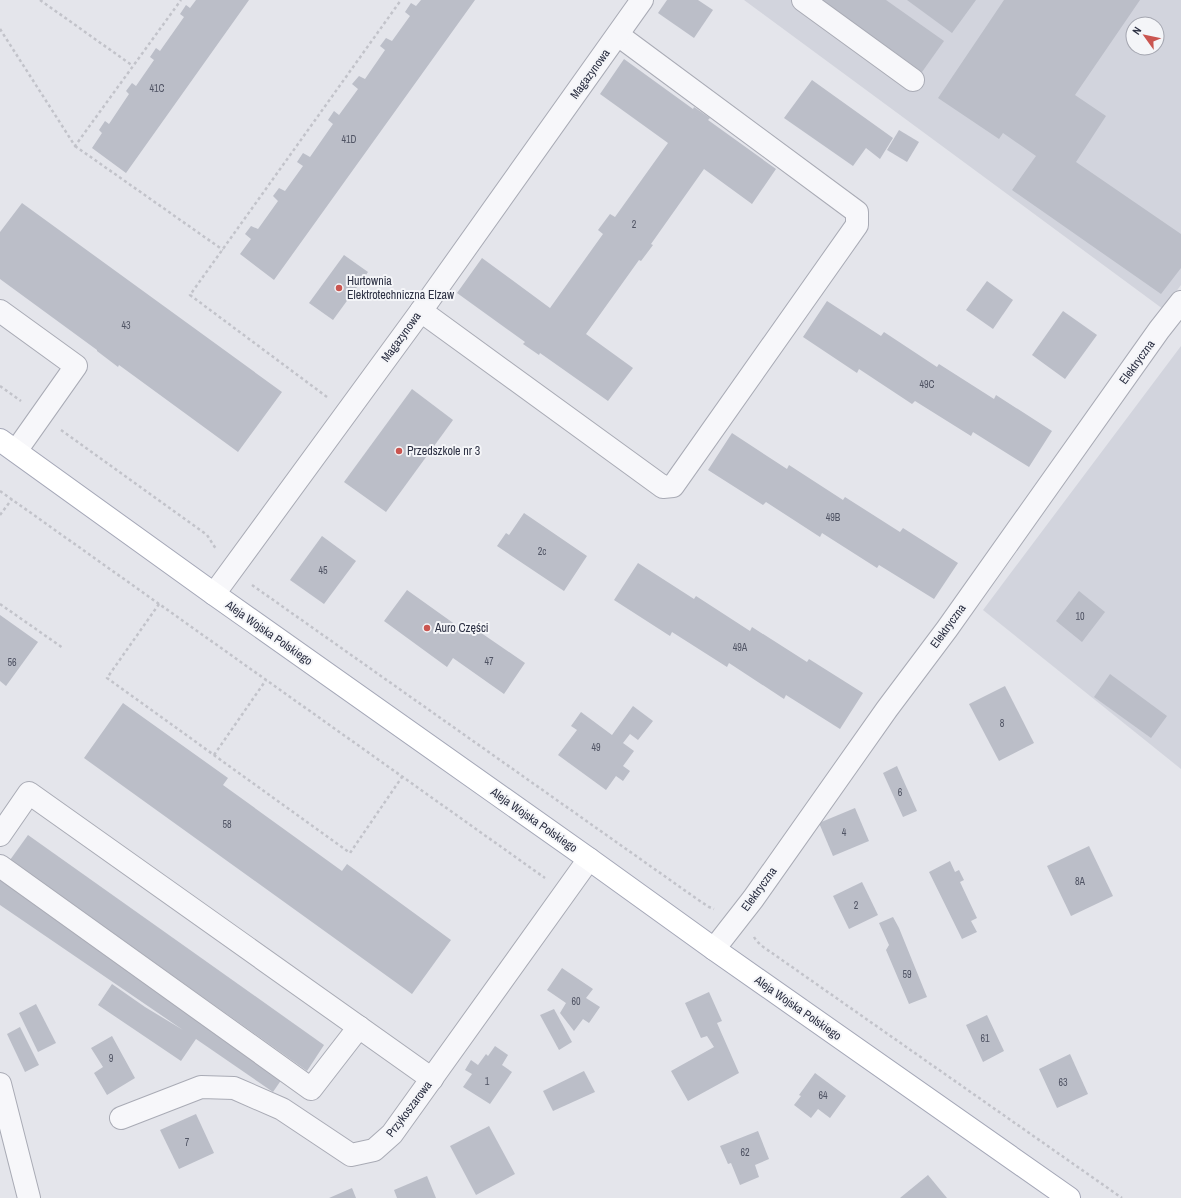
<svg xmlns="http://www.w3.org/2000/svg" width="1181" height="1198" font-family="'Archivo Narrow',sans-serif">
<rect width="100%" height="100%" fill="#e4e5eb"/>
<g fill="#d2d4dd" fill-rule="evenodd">
<path d="M744,0H1181V285L1163,309ZM1133,24H1157V48H1133Z"/>
<polygon points="1181,346 1181,769 983,610"/>
</g>
<g fill="#bbbec8">
<polygon points="196,0 249,0 126,173 92,148 102,133 99,130 105,121 109,124 129,94 126,91 132,83 136,86 154,60 150,57 156,48 160,51 184,17 180,14 186,5 190,8"/>
<polygon points="421,0 475,0 274,280 240,254 251,239 245,234 251,226 258,229 278,201 273,196 279,188 285,191 303,166 297,162 303,153 310,157 333,124 328,120 334,111 339,115 358,89 352,84 359,76 365,79 385,50 380,46 386,38 392,41 410,16 405,12 411,3 416,6"/>
<polygon points="667,0 698,0 713,10 694,38 658,13"/>
<polygon points="822,0 886,0 944,41 922,72"/>
<polygon points="907,0 976,0 952,33"/>
<polygon points="1004,0 1140,0 1075,95 1106,116 1076,162 1181,234 1181,268 1161,294 1012,190 1036,156 1003,133 999,139 938,98"/>
<polygon points="624,59 693,109 694,107 710,118 708,120 776,169 752,204 704,169 651,244 653,245 641,261 639,260 586,334 633,368 608,401 540,353 539,355 523,344 525,342 457,293 482,258 550,308 603,234 598,230 610,214 615,217 668,143 600,94"/>
<polygon points="812,80 893,138 880,159 866,148 853,166 784,118"/>
<polygon points="899,130 919,142 907,162 887,150"/>
<polygon points="22,203 282,392 238,452 119,365 118,367 97,351 97,350 0,279 0,232"/>
<polygon points="344,255 368,272 333,320 309,303"/>
<polygon points="987,281 1013,300 993,329 966,310"/>
<polygon points="827,301 881,336 884,332 937,367 939,364 994,399 996,395 1052,431 1029,467 973,432 971,436 915,401 912,404 859,369 857,373 803,337"/>
<polygon points="1063,311 1097,335 1065,379 1032,355"/>
<polygon points="412,389 453,420 386,512 344,482"/>
<polygon points="732,433 787,469 789,465 843,500 845,497 900,532 903,528 958,563 934,599 879,565 877,568 822,533 820,537 766,502 763,505 708,470"/>
<polygon points="524,513 587,556 564,591 497,546 506,533 509,535"/>
<polygon points="322,536 356,561 324,604 290,580"/>
<polygon points="638,563 694,599 696,596 750,631 752,627 807,662 809,659 863,693 840,729 786,695 784,699 729,663 727,667 672,632 670,636 614,600"/>
<polygon points="407,590 470,635 474,628 525,663 504,694 453,658 447,667 384,621"/>
<polygon points="1079,591 1105,612 1082,642 1056,621"/>
<polygon points="0,615 38,642 6,686 0,681"/>
<polygon points="1110,674 1167,716 1151,738 1094,697"/>
<polygon points="1005,686 1034,743 999,761 969,704"/>
<polygon points="123,703 228,778 223,785 342,871 347,864 451,940 412,994 84,758"/>
<polygon points="633,706 653,721 638,740 630,734 623,743 634,751 623,766 630,771 623,781 616,776 606,790 558,755 577,730 571,726 581,712 612,735"/>
<polygon points="897,766 917,811 903,817 883,773"/>
<polygon points="855,808 869,841 833,856 819,823"/>
<polygon points="28,835 324,1045 307,1071 10,860"/>
<polygon points="1089,846 1113,896 1071,916 1047,866"/>
<polygon points="950,861 955,872 959,870 964,880 960,882 977,918 971,921 977,932 962,939 929,872"/>
<polygon points="0,880 284,1076 273,1092 196,1039 181,1061 98,1005 112,984 145,1007 183,1030 0,905"/>
<polygon points="862,882 878,915 849,929 833,896"/>
<polygon points="893,917 899,928 927,997 909,1004 886,950 889,945 879,923"/>
<polygon points="562,968 593,989 586,998 600,1007 589,1023 583,1019 574,1031 560,1013 566,1003 547,990"/>
<polygon points="709,992 722,1021 717,1023 739,1073 688,1101 671,1071 714,1047 707,1036 701,1038 685,1003"/>
<polygon points="36,1004 56,1043 38,1052 19,1013"/>
<polygon points="554,1009 572,1042 559,1050 540,1015"/>
<polygon points="987,1015 1004,1051 983,1062 966,1025"/>
<polygon points="20,1027 39,1065 25,1072 7,1034"/>
<polygon points="112,1036 135,1078 107,1095 94,1073 103,1067 91,1048"/>
<polygon points="495,1046 508,1055 502,1065 512,1072 490,1104 463,1087 472,1074 465,1070 471,1060 478,1065 486,1054 488,1056"/>
<polygon points="1070,1054 1088,1094 1057,1108 1039,1069"/>
<polygon points="584,1071 595,1092 553,1111 543,1091"/>
<polygon points="815,1073 846,1096 830,1118 818,1109 811,1118 794,1105 801,1096 799,1095"/>
<polygon points="196,1114 214,1153 179,1169 160,1130"/>
<polygon points="489,1126 515,1174 476,1195 450,1146"/>
<polygon points="758,1131 769,1159 755,1165 759,1177 740,1185 731,1163 728,1164 720,1146"/>
<polygon points="928,1175 947,1198 900,1198"/>
<polygon points="427,1176 436,1198 397,1198 394,1190"/>
<polygon points="352,1188 356,1198 329,1198"/>
</g>
<g fill="none" stroke-linecap="round" stroke-linejoin="round">
<g stroke="#a9abb5" stroke-width="24">
<g id="minor">
<polyline points="803,0 913,80"/>
<polyline points="0,311 76,366 16,451"/>
<polyline points="421,311 663,487 673,486 857,225 857,212 618,35"/>
<polyline points="214,594 421,311 642,0"/>
<polyline points="0,835 29,793 432,1079"/>
<polyline points="0,866 311,1089 359,1027"/>
<polyline points="714,949 753,899 887,709 947,629 1159,330 1181,302"/>
<polyline points="0,1084 29,1198"/>
<polyline points="121,1118 201,1087 234,1088 282,1109 351,1155 374,1150 392,1134 589,859"/>
</g>
</g>
<g stroke="#a4a7b7" stroke-width="24">
<polyline id="major" points="0,440 214,594 589,859 714,949 1069,1198"/>
</g>
<g stroke="#c2c3ca" stroke-width="2.5" stroke-dasharray="3 3" stroke-linecap="butt">
<polyline points="40,0 133,66"/>
<polyline points="0,29 75,146 181,0"/>
<polyline points="75,146 223,250"/>
<polyline points="0,386 21,401"/>
<polyline points="327,397 190,295 401,0"/>
<polyline points="61,430 207,535 216,549"/>
<polyline points="0,491 545,878"/>
<polyline points="0,515 12,499"/>
<polyline points="252,585 697,899 709,907 714,909"/>
<polyline points="0,604 63,648"/>
<polyline points="159,604 107,678 350,853 402,777"/>
<polyline points="214,755 266,680"/>
<path d="M754,937C758,944 766,949 772,953L1122,1198"/>
</g>
<use href="#minor" stroke="#f7f7fa" stroke-width="22"/>
<use href="#major" stroke="#fff" stroke-width="22"/>
</g>
<g fill="#ca5550" stroke="#f4f5f8" stroke-width="1.5">
<circle cx="339" cy="288" r="4"/>
<circle cx="399" cy="451" r="4"/>
<circle cx="427" cy="628" r="4"/>
</g>
<g text-anchor="middle" stroke-width="4" stroke-linejoin="round" paint-order="stroke">
<g font-size="10" fill="#505464">
<text x="157" y="92">41C</text>
<text x="349" y="143">41D</text>
<text x="634" y="228">2</text>
<text x="126" y="329">43</text>
<text x="927" y="388">49C</text>
<text x="833" y="521">49B</text>
<text x="542" y="555">2c</text>
<text x="323" y="574">45</text>
<text x="1080" y="620">10</text>
<text x="740" y="651">49A</text>
<text x="489" y="665">47</text>
<text x="12" y="666">56</text>
<text x="1002" y="727">8</text>
<text x="596" y="751">49</text>
<text x="900" y="796">6</text>
<text x="227" y="828">58</text>
<text x="844" y="836">4</text>
<text x="1080" y="885">8A</text>
<text x="856" y="909">2</text>
<text x="907" y="978">59</text>
<text x="576" y="1005">60</text>
<text x="985" y="1042">61</text>
<text x="111" y="1062">9</text>
<text x="487" y="1085">1</text>
<text x="1063" y="1086">63</text>
<text x="823" y="1099">64</text>
<text x="187" y="1146">7</text>
<text x="745" y="1156">62</text>
</g>
<g font-size="12" fill="#2c3043" stroke="#f4f5f8">
<text transform="translate(590 74) rotate(-54)" y="4">Magazynowa</text>
<text transform="translate(401 337) rotate(-54)" y="4">Magazynowa</text>
<text transform="translate(1137 362) rotate(-54)" y="4">Elektryczna</text>
<text transform="translate(948 626) rotate(-54)" y="4">Elektryczna</text>
<text transform="translate(269 633) rotate(35)" y="4">Aleja Wojska Polskiego</text>
<text transform="translate(534 820) rotate(35)" y="4">Aleja Wojska Polskiego</text>
<text transform="translate(759 889) rotate(-54)" y="4">Elektryczna</text>
<text transform="translate(798 1008) rotate(35)" y="4">Aleja Wojska Polskiego</text>
<text transform="translate(409 1109) rotate(-53)" y="4">Przykoszarowa</text>
</g>
<g font-size="12" fill="#2c3043" stroke="#f4f5f8" text-anchor="start">
<text x="347" y="285">Hurtownia<tspan x="347" dy="14">Elektrotechniczna Elzaw</tspan></text>
<text x="407" y="455">Przedszkole nr 3</text>
<text x="435" y="632">Auro Części</text>
</g>
</g>
<g transform="translate(1145 36) rotate(303)"><circle r="19" fill="#f4f5f8" stroke="#a4a6b0"/>
<path d="M0-3L7 15L0 10L-7 15Z" fill="#ca5550"/>
<text y="-6" font-size="11" font-weight="bold" text-anchor="middle" fill="#2c3043">N</text>
</g>
</svg>
